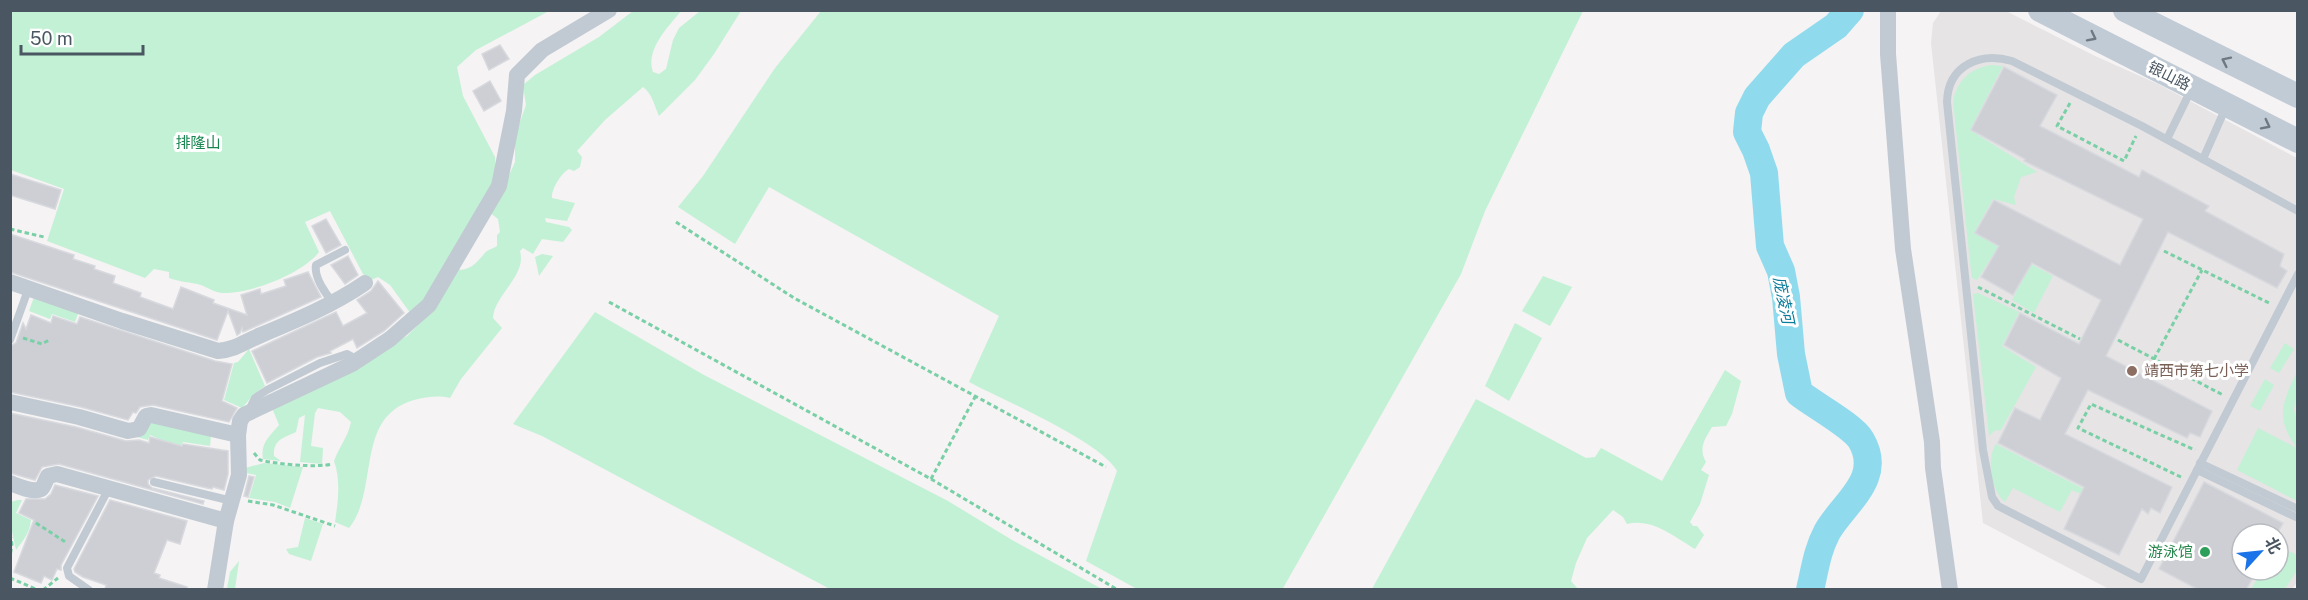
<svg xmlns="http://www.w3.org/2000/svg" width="2308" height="600" font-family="'Public Sans','Noto Sans SC',sans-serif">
<rect width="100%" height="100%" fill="#f5f3f3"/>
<path fill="#e6e4e5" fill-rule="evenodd" d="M1941,11H2006L2095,56L2158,84L2297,158L2298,581L2292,589H2109L1983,523L1931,43L1933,23ZM2242,534H2278V570H2242Z"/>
<g fill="#c3f1d5">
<path d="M10,11H549L476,50L457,67L463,96L495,157L496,178L428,298L411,314L390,285L378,277L371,280L363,274L330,211L305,222L319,252C302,274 250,294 222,293C213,292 209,288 201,285C191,282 179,282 169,278V272L154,269L145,278L47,241L64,189L11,170Z"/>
<path d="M633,11H681C668,27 645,50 653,72L659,74L666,69L673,40L679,28L700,11H741L714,54L695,80L659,116C654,105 653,95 643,87L605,120L577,151L582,157L580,167L574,171L569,169C561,173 551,190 552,198L575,203L567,221L545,218L546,222L569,227L572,230L563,242L542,239L533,254L523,248L520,251C527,276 494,295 493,318L502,328L461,379L450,398C437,395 427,397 414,400C354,417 380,490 349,528L335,522C338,501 341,481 334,461C339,447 348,437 351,422L340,412L318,408L315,413L311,446L323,448L322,464L300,462L305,415L299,418L296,432C284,438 273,439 274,456L281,461L263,459C260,443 270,436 279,425L272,408L407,336L424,319L459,269L461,270C473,268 477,262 484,254C488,249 493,249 497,246V235L500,232L498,219L489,212L503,189L515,162V136L526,105L523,85L535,75L599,37Z"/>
<path d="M821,11V10L1583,11L1485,211L1461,274L1282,590L1137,589L1086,561L1117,471C1100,441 1003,400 969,382L999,316L769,187L735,244L678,207L703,176L775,68Z"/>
<path d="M1991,65L2003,66L1970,130L2037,172L2021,177L2014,197L2016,205L1993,199L1974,233L2053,276L2034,313L2012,300L2024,277L1991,258L1977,280L1972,278L1971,271L1953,101C1958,80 1969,69 1991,65Z"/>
<polygon points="542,254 553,256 539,276 535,257"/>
<polygon points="1543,276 1572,287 1550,326 1522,311"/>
<polygon points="1978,293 2019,312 2002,346 2036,367 2001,430 1994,431 1989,436 1973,294"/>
<polygon points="34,297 79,311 75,322 52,314 50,319 29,311"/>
<polygon points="595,312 704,375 948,501 1012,540 1102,589 830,589 542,436 513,424"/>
<polygon points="1515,323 1542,338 1509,401 1485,386"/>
<polygon points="2285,343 2294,349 2279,373 2270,368"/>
<polygon points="249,349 265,386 254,394 242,408 224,400 234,363 238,362"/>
<path d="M1725,370L1741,381L1732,414L1726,426L1712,427C1705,439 1698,448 1706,462L1701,470L1709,475L1700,504L1690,522L1693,526H1697L1704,535L1695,549C1674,537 1653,518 1627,524L1623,517L1613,510L1587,538L1576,563L1571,581L1578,589H1372L1476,399L1586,458L1595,457L1601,448L1662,481Z"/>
<path d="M2297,372V394L2294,409L2298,427L2297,501L2237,470L2258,428L2297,448C2275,419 2282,402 2297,372Z"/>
<polygon points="2265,379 2274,385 2260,411 2250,406"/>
<polygon points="148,417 211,436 210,446 183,442 180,448 150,435 148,440 134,436"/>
<path d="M1996,444L2088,491L2085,496L2072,490L2060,512L2013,488L2005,502C1991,491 1986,459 1996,444Z"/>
<polygon points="264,463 303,467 290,508 275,502 249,498 256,475 246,473 245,468"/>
<path d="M18,500H22L16,513L31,520C30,532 23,541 16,550L11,527L10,502Z"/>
<polygon points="305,518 323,524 311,561 289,554 286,549 298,547"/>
<polygon points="2278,546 2297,555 2297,570 2285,589 2251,589 2262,570 2278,570"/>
<polygon points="239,561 235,589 227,589 230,572"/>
</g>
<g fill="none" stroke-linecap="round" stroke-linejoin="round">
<path stroke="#90daee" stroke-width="28" d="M1810,590C1815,569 1817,551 1827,532C1843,503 1884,479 1861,440C1853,426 1814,405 1799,393L1791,354L1786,297L1781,271L1770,246L1764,173L1756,150L1747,132L1749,113L1757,97L1794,55L1836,26L1850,10"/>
</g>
<g fill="#cdcfd5" stroke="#d7d9de" stroke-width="1.5">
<polygon points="500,45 509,59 489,70 482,54"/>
<polygon points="2004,67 2057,95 2040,126 2139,177 2142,170 2209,206 2205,211 2284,254 2280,266 2287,271 2277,288 2168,232 2106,356 2212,411 2200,437 2190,433 2187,438 2088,390 2065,434 2172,487 2160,513 2151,508 2148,514 2142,509 2119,555 2064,529 2084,487 1998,443 2015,408 2040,420 2061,378 2004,345 2020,313 2079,344 2101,300 2032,263 2013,295 1981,277 1999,246 1975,233 1994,200 2120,265 2143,219 2024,161 2025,159 1971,130"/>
<polygon points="490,81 501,101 484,111 473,91"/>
<polygon points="10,174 61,190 55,209 10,195"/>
<polygon points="326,219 341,245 326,253 312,226"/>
<polygon points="10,234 74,255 73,259 95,266 94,269 115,276 113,283 141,293 140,297 173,309 181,287 214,300 213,303 247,315 241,295 260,289 261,294 286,286 284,280 308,272 321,297 243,332 242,328 240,333 237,335 228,311 217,340 10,272"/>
<polygon points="348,256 358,275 345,284 331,265"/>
<polygon points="378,281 404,313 384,331 357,348 353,339 330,351 331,353 317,357 267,383 252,351 336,312 343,326 367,313 357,300 371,291"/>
<polygon points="31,315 51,323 53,316 77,324 80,317 215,361 232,364 222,401 237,408 229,422 153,405 140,407 136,413 133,412 128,420 81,407 10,392 10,346 16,343 23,323 26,329"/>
<polygon points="10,413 76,427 126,441 139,440 149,443 150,437 182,446 183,444 228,451 228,474 224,490 213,487 212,489 207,488 156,476 148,480 148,484 152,488 204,501 203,504 59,464 42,467 35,480 10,473"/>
<polygon points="249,476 254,477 248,497 244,496"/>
<polygon points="2204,482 2283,523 2277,534 2242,534 2242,570 2257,570 2246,590 2199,590 2159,569"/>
<polygon points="55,485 98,496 61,565 61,570 57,569 52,580 44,576 41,583 14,572 34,520 19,513 26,499 45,499 51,494"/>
<polygon points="110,500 187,521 180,544 167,540 154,573 160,575 159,578 187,587 186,590 105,590 106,585 83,577 75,572 74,569"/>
</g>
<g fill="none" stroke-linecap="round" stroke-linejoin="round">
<g stroke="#7ad0a6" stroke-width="3" stroke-dasharray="4.5 3" stroke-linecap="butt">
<polyline points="2070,103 2057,126 2124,161 2136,136"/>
<polyline points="676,222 794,298 1106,467"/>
<polyline points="10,229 44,237"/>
<polyline points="2164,251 2269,303"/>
<polyline points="1978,287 2080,339"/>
<polyline points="609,302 931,479 1118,590"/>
<polyline points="23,338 42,344 49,340"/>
<polyline points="2118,340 2223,395"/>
<polyline points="2154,359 2202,270"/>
<path d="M254,453L260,460C276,464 317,468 332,464"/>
<polyline points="2181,477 2078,428 2091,404 2195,450"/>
<polyline points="931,479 975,397"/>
<polyline points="248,501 273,505 335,526"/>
<polyline points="36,523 67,543"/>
<polyline points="10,534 12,544 10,557"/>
<polyline points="10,578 38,590"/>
<polyline points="43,590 58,578"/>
</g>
<g stroke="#c1cad2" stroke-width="8">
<polyline points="2167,139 2192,88"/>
<polyline points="2203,159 2226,107"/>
<path d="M2298,211L2142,126L2012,61C1980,52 1948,65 1947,102L1983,450L1992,497L1998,506L2141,579L2298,274"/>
<path d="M334,303C325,294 314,277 316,265L345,250"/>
<polyline points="10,340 29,287"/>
<polyline points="248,412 255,398 267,390 320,363 347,354 358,360"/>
<polyline points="2200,463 2298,509"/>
<polyline points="2197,470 2298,518"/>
<polyline points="154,482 232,501"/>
<polyline points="89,590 69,576 67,568 109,488"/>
</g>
<g stroke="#c1cad2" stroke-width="16">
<polyline points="1888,10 1888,54 1903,249 1932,442 1933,468 1950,590"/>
<path d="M10,282L122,321L218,351C237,349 244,342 261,335C297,320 333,305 365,283"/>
<polyline points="10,402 79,417 128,431 139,429 146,416 151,415 238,435"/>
<path d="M10,483C18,486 33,493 41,489C44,487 46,479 48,476L57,474L226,521"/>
<polyline points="215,590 226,521 239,475 238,435 240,421 244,415 352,364 390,339 429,305 499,186 514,111 517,75 542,50 609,10"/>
</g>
<g stroke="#c1cbd6" stroke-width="24">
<polyline points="2040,10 2298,141"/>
<polyline points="2125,10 2298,96"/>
</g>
</g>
<defs><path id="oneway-chevron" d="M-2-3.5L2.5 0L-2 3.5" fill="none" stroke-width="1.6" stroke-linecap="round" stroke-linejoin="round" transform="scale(1.5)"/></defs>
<g stroke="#6e7984">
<use href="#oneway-chevron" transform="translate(2092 37) rotate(27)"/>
<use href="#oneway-chevron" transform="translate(2226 61) rotate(-154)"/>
<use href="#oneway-chevron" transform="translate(2266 125) rotate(27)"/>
</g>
<circle fill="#8d6e63" stroke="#fff" stroke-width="2" cx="2132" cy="371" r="6"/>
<circle fill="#2e9e5b" stroke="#fff" stroke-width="2" cx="2205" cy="552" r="6"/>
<g text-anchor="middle" stroke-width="6" stroke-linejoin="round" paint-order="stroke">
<g font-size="15" fill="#4a5661" stroke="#fff">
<text transform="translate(2169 76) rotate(27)" y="5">银山路</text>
</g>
<g font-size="15" fill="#17864f" stroke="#fff">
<text x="198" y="148">排隆山</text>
</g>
<g font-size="15" fill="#785e54" stroke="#fff" text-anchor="start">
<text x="2144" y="376">靖西市第七小学</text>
</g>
<g font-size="15" fill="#27864d" stroke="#fff" text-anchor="end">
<text x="2193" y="557">游泳馆</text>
</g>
<g font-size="16" font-style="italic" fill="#0c7c9b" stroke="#fff">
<text transform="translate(1784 300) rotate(78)" y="6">庞凌河</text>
</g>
</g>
<rect width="2308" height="600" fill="none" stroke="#4a5661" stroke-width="24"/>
<g transform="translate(2260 552) rotate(63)"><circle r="28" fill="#ffffff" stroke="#b7bbc0" stroke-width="1.5"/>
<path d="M0-4.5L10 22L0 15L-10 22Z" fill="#1a73e8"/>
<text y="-9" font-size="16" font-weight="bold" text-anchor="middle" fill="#4a5661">北</text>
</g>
<path d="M21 45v9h122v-9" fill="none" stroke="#4a5661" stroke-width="3"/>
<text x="30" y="45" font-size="18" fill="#4a5661" stroke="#ffffff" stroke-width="4.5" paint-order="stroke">50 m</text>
</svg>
